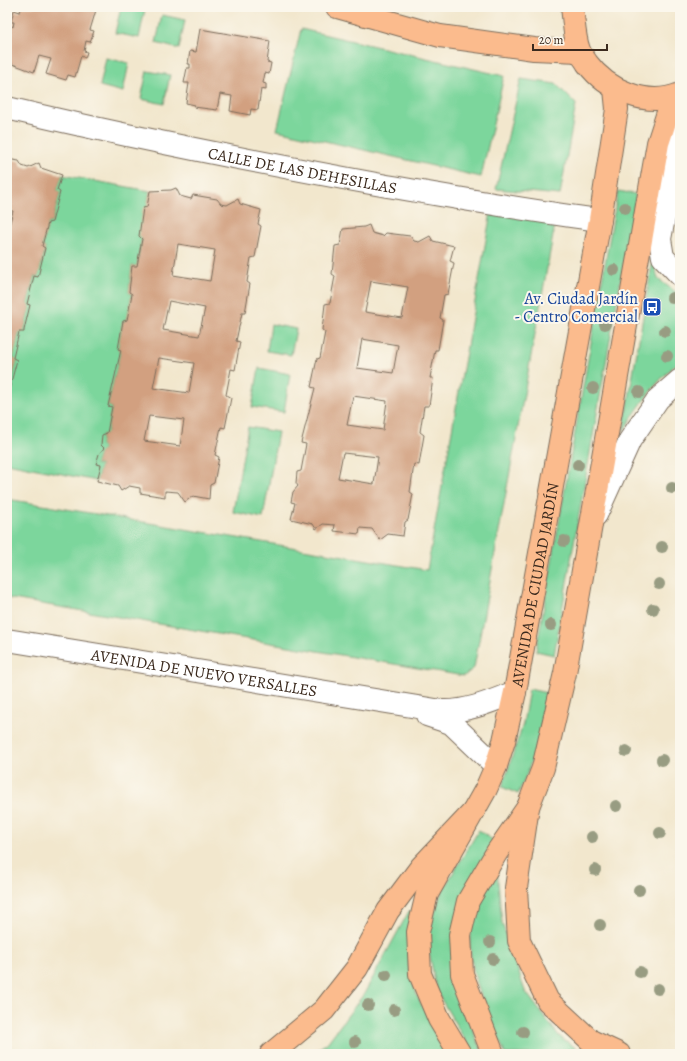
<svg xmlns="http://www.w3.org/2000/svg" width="687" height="1061" font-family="Alegreya,serif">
<rect width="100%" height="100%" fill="#fbf7ec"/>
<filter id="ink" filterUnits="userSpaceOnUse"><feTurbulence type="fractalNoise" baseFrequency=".025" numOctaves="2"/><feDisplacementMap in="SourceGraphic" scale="8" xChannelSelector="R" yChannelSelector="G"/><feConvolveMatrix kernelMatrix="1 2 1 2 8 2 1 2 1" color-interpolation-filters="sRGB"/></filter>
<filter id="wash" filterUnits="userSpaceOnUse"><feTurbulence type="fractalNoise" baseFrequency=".012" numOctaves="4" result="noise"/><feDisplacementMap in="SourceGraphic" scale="16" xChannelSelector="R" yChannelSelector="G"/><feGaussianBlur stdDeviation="0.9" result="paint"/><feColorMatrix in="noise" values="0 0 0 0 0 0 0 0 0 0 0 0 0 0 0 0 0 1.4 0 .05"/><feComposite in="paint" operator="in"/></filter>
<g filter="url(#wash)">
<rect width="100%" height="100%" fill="#f2e7cd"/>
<g fill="#7cd69c" stroke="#5c805d">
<polygon points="121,7 145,9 139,38 115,33"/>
<polygon points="162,15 185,20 179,49 156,43"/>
<polygon points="301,29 504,76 481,177 277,130"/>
<polygon points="106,58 129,63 123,92 100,86"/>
<polygon points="147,71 170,75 164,104 141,99"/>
<polygon points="521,79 556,84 576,104 560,195 496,189"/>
<polygon points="62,175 150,191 137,266 132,266 129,292 132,295 127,320 123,321 118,349 121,350 108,406 112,407 107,433 102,435 101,445 104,448 99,454 96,464 101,465 97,481 7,463 7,389 9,390 17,361 13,358 19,332 24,330 30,305 27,304 34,276 38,277 45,248 42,246 48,223 52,222 60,192 57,190"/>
<polygon points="618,191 636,194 554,655 536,651"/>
<polygon points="491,212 556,219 474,668 464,676 7,598 7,499 427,570"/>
<path d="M653,259L658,279L680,295V361C655,382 640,404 623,432Z"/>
<polygon points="271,324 296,329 291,355 267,351"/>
<polygon points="259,368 290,374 284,412 252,407"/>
<polygon points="248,427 278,432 263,518 233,512"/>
<path d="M529,689L547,693C541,729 534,762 518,794L502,787L523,724Z"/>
<polygon points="479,830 494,841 451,961 457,991 483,1054 473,1054 437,992 429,952 432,919 442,891"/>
<path d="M497,871L502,923L525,991L559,1036L584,1054H505C486,1006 457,957 476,904C480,893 490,881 497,871Z"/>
<polygon points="409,911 413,912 409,966 417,996 449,1054 310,1054 327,1043 364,994"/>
</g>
<g id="blocks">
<g fill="#d2a080" fill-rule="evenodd">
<polygon points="22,7 87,7 96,10 90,30 94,31 90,42 86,41 84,51 87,52 85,58 81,56 75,77 68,75 66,80 46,74 51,59 39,56 34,72 7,62 7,49 9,41 7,41 7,34 10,25 13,27 14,22 11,22 14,10 20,12"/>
<polygon points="200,29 270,41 267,62 271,63 269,74 265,73 263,83 266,84 266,90 261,89 258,110 251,109 250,115 230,111 232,96 220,94 217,110 194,107 195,105 186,103 189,83 184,83 187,68 190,68 190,64 188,64 190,51 196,52"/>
<polygon points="7,159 19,161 22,166 28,168 39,163 41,168 62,175 57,190 60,192 52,222 48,223 42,246 45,248 38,277 34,276 27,304 30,305 24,330 24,332 19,332 13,358 17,360 9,390 7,389 7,234 13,211 7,210"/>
<path d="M176,188L180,196L191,199L193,195L217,199L221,204L227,205L238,199L240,204L261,210L258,224L261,226L255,257L251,258L247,282L250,284L245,313H242L236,341L240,342L235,370L231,369L226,395L231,398L225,428L221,427L215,455L219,457L214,483L210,485L209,499L193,496L185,502L178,492L165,491V497L140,493V488L129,486L121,491L118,486L97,481L101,465L96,464L99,454L104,448L101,445L102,435L107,433L112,407L108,406L121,350L118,349L123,321L127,320L132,294L129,292L132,266H137L142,239L139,236L143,208L147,207L150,191L171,190ZM178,244L215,250L210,281L173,275ZM169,301L205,308L199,336L163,330ZM159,358L194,363L189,393L153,388ZM149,416L184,420L180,446L144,441Z"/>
<path d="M369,225L372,233L383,236L386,233L410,236L414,241L419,242L430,236L433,241L454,246L450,261L454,263L448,294L444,295L440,318L443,320L438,350H435L430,378H433L429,406H424L420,432L424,435L419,465L414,464L410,492L413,494L408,520L405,522L403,536L388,534L380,540L372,529L360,528L359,534L334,531L335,525L323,524L316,529L313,524L291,519L295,503L291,502L293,492L298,486L296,483L297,472L301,471L306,444L301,443L315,388L311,387L317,359L320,358L325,332L322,330L325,304L330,303L335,276L332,274L335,246L340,245L343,229L364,227ZM371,281L408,287L402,318L365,312ZM362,339L398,345L393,373L357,368ZM353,396L387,401L383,430L347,425ZM343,453L378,457L374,484L338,478Z"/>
</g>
</g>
</g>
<g filter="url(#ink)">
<use href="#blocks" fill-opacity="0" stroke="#7b6c5b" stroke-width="1"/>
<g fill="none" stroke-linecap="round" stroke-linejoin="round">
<g stroke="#7b6c5b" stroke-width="24">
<g id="minor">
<path id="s1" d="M7,108C133,138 260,163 387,186C458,198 529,211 600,220"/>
<polyline points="680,133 660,239 663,257 680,275"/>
<polyline points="596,515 630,440 658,399 680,380"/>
<path id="s2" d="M7,640L442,711C468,712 492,701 515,692"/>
<polyline points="427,715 451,723 496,766"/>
</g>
</g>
<g stroke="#7b6c5b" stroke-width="24">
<g id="major">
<polyline points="337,7 440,36 534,49 579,51"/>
<path d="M572,7C574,21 574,37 579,50C580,54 585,59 587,63C607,90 647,108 680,94"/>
<path id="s3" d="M460,1054L439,1019L420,974L418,932L427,894L486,789L496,766L504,741L515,692L600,220L617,109L615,89"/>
<polyline points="493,1054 462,974 460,935 468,901 497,852 528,807 543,768 565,673 658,143 673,97"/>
</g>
</g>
<g stroke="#7b6c5b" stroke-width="24">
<g id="highway">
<polyline points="528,807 516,888 519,941 548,1001 591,1041 619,1054"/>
<polyline points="271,1054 324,1010 357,968 388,911 421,867 474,811"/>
</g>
</g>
<use href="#minor" stroke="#fff" stroke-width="22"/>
<use href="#major" stroke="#fbbb8d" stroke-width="22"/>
<use href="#highway" stroke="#fbbb8d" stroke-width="22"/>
</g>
<g fill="#989c82">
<circle cx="625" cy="208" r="6"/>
<circle cx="614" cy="270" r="6"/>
<circle cx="672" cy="298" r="6"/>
<circle cx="605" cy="324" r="6"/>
<circle cx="665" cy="331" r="6"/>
<circle cx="667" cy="356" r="6"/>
<circle cx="593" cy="388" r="6"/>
<circle cx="639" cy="392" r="6"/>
<circle cx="578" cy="465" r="6"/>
<circle cx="672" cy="488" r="6"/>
<circle cx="564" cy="541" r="6"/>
<circle cx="662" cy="547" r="6"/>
<circle cx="659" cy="584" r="6"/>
<circle cx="653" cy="609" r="6"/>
<circle cx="551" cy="625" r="6"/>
<circle cx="626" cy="751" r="6"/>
<circle cx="662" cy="760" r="6"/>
<circle cx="616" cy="806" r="6"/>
<circle cx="660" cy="833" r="6"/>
<circle cx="592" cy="837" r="6"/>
<circle cx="595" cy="870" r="6"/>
<circle cx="639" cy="890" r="6"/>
<circle cx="600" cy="925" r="6"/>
<circle cx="490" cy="942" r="6"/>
<circle cx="493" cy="959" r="6"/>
<circle cx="640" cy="972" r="6"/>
<circle cx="386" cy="975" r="6"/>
<circle cx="658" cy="989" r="6"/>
<circle cx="368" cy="1005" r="6"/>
<circle cx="394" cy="1010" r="6"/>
<circle cx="523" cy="1032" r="6"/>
<circle cx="355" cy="1042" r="6"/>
</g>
</g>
<defs>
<g id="bus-square" transform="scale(1)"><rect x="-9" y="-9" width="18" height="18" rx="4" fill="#1a4fb4" stroke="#fbf7ec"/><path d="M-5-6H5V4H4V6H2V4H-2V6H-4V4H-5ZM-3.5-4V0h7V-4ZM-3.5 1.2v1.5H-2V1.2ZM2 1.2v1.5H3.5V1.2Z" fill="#fff"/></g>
</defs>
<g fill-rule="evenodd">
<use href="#bus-square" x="652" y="307"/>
</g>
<g text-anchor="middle" stroke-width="4" stroke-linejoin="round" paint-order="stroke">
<g font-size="16" fill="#3b2a1e" stroke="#fbf7ec">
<text dy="6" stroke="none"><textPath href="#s1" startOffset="302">CALLE DE LAS DEHESILLAS</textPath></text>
<text dy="6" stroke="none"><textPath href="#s3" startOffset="502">AVENIDA DE CIUDAD JARDÍN</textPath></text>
<text dy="6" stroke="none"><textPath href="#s2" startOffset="200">AVENIDA DE NUEVO VERSALLES</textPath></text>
</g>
<g font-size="16" fill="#164399" stroke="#fbf7ec" text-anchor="end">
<text x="638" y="304">Av. Ciudad Jardín<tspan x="638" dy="18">- Centro Comercial</tspan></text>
</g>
</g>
<rect width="687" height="1061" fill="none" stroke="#fbf7ec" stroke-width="24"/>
<path d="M533 44v6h74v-6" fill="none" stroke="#3b2a1e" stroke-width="2"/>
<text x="539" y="44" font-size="12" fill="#3b2a1e" stroke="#fbf7ec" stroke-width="3" paint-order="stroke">20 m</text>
</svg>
